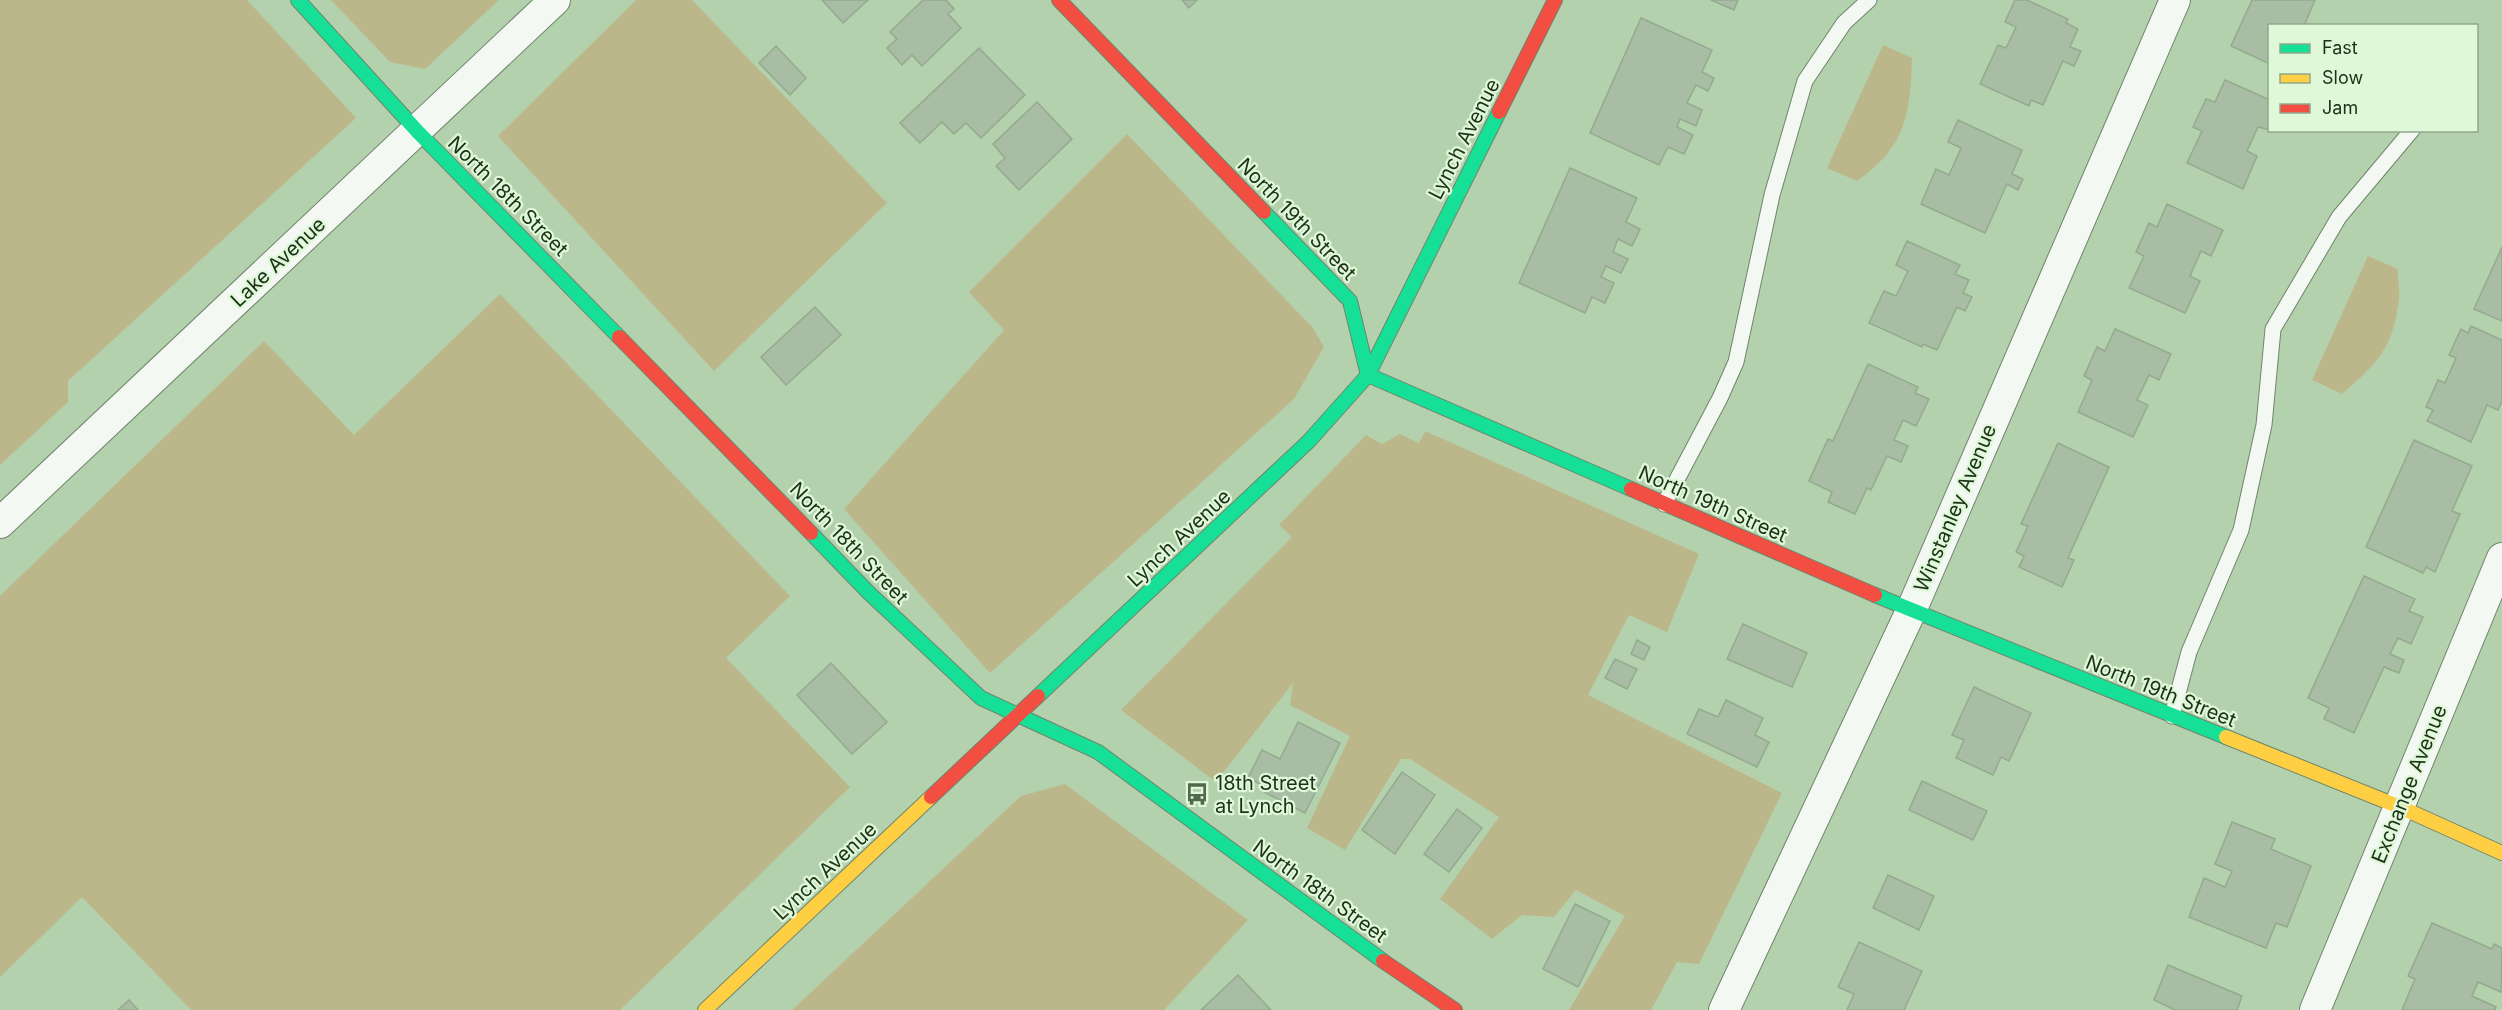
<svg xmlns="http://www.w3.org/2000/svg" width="2502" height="1010" font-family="Inter,sans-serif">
<rect width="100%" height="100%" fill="#b4d1ae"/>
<g fill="#bbb78b">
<polygon points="0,0 247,0 356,118 68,381 68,402 0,465"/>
<polygon points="331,0 499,0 425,69 390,62"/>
<polygon points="636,0 692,0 887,203 714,371 498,136"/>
<path d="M1883,45L1912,58C1910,115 1906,146 1857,181L1827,168Z"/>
<polygon points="1127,134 1313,328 1324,347 1294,399 990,673 844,509 1004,330 969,292"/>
<path d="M2368,256L2398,269C2397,279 2400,288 2399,297C2394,347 2378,363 2342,394L2312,380Z"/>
<polygon points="500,294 790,596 726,658 850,787 620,1010 191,1010 82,897 0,977 0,596 264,341 354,435"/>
<polygon points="1425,431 1699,554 1667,632 1629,615 1588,695 1782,793 1699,964 1677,962 1651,1010 1569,1010 1625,916 1576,890 1554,917 1522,915 1492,939 1440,899 1499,817 1410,759 1401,759 1345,850 1307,828 1350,736 1290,705 1293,683 1216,782 1121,710 1292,537 1279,525 1366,435 1382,444 1400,434 1419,443"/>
<polygon points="1065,784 1248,920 1164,1010 792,1010 1021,796"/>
</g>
<g fill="#a8bda4" stroke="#93aa8e" stroke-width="1.5">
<polygon points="822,0 868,0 843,23"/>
<polygon points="923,0 946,0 954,9 948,14 961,28 922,66 912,55 902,65 887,48 897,39 890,32"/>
<polygon points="1182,0 1197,0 1189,8"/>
<polygon points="1711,0 1738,0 1734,10"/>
<polygon points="2015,0 2027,0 2068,19 2066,23 2078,29 2070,47 2081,51 2074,66 2063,61 2043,105 2031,100 2029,106 1980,84 1998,45 2006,48 2016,27 2005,22"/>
<polygon points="2252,0 2315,0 2304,26 2270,26 2270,64 2231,46"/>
<polygon points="1641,18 1712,50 1702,72 1714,78 1708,91 1696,85 1687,103 1702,110 1696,126 1680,119 1677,127 1693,135 1684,154 1668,147 1659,165 1590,133"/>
<polygon points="776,46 806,78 790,95 759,63"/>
<polygon points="979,48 1025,95 981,138 966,123 954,134 942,122 920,143 900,123"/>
<polygon points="2225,80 2270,100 2270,130 2258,127 2247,151 2257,156 2243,189 2187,163 2202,131 2193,127 2206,99 2215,102"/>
<polygon points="1037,102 1072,139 1019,190 996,166 1005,158 993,144"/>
<polygon points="1958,120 2022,150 2012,174 2023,179 2018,190 2007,184 1985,233 1921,204 1936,169 1949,175 1961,148 1948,142"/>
<polygon points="1570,168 1637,198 1626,222 1640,229 1632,246 1618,239 1613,252 1628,259 1621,273 1606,266 1601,277 1614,283 1605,303 1592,297 1585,313 1519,283"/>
<polygon points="2167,204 2223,230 2211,256 2201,251 2190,276 2200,281 2185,313 2129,288 2144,256 2136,252 2149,223 2157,227"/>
<polygon points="1907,241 1960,265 1955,274 1969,280 1963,293 1972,297 1965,311 1957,307 1937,350 1923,344 1922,347 1869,323 1884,291 1896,296 1908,271 1896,265"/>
<polygon points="2502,247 2502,321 2474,309"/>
<polygon points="815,307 841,335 786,385 761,357"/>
<polygon points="2471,326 2502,340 2502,401 2498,410 2487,405 2471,442 2427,421 2433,410 2426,407 2438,380 2445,383 2456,358 2449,355 2461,329 2468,333"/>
<polygon points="2115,329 2171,354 2159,380 2149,375 2137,400 2148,405 2133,437 2078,412 2092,380 2084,376 2097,347 2105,351"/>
<polygon points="1868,364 1918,387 1915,393 1929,399 1916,426 1903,420 1894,440 1908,446 1901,462 1887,456 1871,490 1867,488 1855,514 1828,502 1832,492 1809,481 1828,439 1833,441"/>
<polygon points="2414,440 2472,466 2452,511 2460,514 2435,572 2426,567 2423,573 2366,547"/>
<polygon points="2058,443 2109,467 2068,558 2074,560 2062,587 2019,567 2024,556 2016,552 2028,526 2021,524"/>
<polygon points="2364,576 2415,599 2409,611 2423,617 2411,644 2398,638 2390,654 2404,660 2399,673 2384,667 2354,733 2324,719 2329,708 2308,698"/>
<polygon points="1743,624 1807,653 1792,687 1727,659"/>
<polygon points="1637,640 1650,647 1644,660 1631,654"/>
<polygon points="1615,659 1637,669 1627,689 1605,678"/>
<polygon points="831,663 887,722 852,754 797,695"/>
<polygon points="1974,687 2031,713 2009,761 2001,757 1993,775 1956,758 1964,740 1952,735"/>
<polygon points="1726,700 1763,718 1755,735 1769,742 1757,767 1687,734 1699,709 1718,717"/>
<polygon points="1298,722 1340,743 1305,813 1264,792 1266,787 1248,778 1262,750 1280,759"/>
<polygon points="1402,772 1435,795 1395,854 1362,830"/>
<polygon points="1922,781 1987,811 1973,840 1909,810"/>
<polygon points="1457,809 1482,828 1449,872 1424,854"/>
<polygon points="2232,822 2275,839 2271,849 2311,866 2287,927 2276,923 2266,948 2189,917 2204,878 2225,887 2232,871 2215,864"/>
<polygon points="1888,875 1934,896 1919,930 1873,908"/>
<polygon points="1575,904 1610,921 1578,987 1543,969"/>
<polygon points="2432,923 2492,949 2494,944 2502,948 2501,992 2478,982 2472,996 2496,1007 2495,1010 2402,1010 2415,979 2408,976"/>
<polygon points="1859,942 1922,971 1904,1010 1847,1010 1854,994 1838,987"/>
<polygon points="2168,965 2242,996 2237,1010 2175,1010 2154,1000"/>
<polygon points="1238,975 1271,1010 1201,1010"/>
<polygon points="129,1000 138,1010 118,1010"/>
</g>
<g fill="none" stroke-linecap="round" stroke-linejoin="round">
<g stroke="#6f856b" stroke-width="17">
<g id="lane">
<polyline points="1664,504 1720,398 1736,362 1772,195 1805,81 1844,23 1869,0"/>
<polyline points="2172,716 2189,652 2241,530 2264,425 2273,329 2339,217 2412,130"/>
</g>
</g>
<g stroke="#6f856b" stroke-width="32">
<g id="street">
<polyline points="0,523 555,0"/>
<polyline points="1724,1010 1911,611 2175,0"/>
<polyline points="2315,1010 2502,558"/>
</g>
</g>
<g stroke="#6f856b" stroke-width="16">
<g id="fast">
<polyline points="298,0 417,131 619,337"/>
<polyline points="1264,212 1350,301 1368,375 1631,489"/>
<polyline points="811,533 868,592 981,698 1098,752 1383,961"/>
<polyline points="1875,595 2226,737"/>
<polyline points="1038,696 1309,441 1368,375 1499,112"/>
</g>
</g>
<g stroke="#6f856b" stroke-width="16">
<g id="slow">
<polyline points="2226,737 2400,807 2502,853"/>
<polyline points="705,1010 931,797"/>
</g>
</g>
<g stroke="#6f856b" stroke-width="16">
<g id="jam">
<polyline points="1059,0 1264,212"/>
<polyline points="1499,112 1555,0"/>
<polyline points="619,337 811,533"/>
<polyline points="1631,489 1875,595"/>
<polyline points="931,797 1038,696"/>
<polyline points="1383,961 1455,1010"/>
</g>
</g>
<use href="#lane" stroke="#f4f8f3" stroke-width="15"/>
<use href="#street" stroke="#f4f8f3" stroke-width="30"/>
<use href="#fast" stroke="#16e098" stroke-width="14"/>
<use href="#slow" stroke="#ffcf43" stroke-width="14"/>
<use href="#jam" stroke="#f24e42" stroke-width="14"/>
</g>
<defs>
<g id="bus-bare" transform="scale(1.8)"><path d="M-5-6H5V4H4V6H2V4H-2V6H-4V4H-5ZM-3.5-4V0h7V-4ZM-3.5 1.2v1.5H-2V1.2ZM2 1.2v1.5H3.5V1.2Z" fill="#52694d" stroke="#def8d8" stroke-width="2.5" paint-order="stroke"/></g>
</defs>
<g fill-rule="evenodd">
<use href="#bus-bare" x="1197" y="794"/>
</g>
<g text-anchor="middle" stroke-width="4.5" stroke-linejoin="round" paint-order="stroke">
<g font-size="20" fill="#1d3119" stroke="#def8d8">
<text transform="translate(1464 139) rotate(-63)" y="7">Lynch Avenue</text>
<text transform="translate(508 196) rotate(45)" y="7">North 18th Street</text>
<text transform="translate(1297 219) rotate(46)" y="7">North 19th Street</text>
<text transform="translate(278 262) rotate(-43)" y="7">Lake Avenue</text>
<text transform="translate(1713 504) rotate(24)" y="7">North 19th Street</text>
<text transform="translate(1955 508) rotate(-67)" y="7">Winstanley Avenue</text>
<text transform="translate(1179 538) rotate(-43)" y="7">Lynch Avenue</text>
<text transform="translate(849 543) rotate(46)" y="7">North 18th Street</text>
<text transform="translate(2161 691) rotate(22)" y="7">North 19th Street</text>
<text transform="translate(2409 784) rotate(-68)" y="7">Exchange Avenue</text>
<text transform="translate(825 871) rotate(-43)" y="7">Lynch Avenue</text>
<text transform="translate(1320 891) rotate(36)" y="7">North 18th Street</text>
</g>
<g font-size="20" fill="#1d3119" stroke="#def8d8" text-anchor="start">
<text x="1215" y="790">18th Street<tspan x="1215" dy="23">at Lynch</tspan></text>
</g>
</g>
<rect x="2268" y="24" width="210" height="108" fill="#def8d8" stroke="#91a88c" stroke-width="1.5"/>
<rect x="2280" y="44" width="30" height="9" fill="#16e098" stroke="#91a88c" stroke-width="1.5"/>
<text x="2322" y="54" font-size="18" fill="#1d3119">Fast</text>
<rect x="2280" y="74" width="30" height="9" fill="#ffcf43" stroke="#91a88c" stroke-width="1.5"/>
<text x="2322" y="84" font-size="18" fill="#1d3119">Slow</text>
<rect x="2280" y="104" width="30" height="9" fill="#f24e42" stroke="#91a88c" stroke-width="1.5"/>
<text x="2322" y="114" font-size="18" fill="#1d3119">Jam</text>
</svg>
